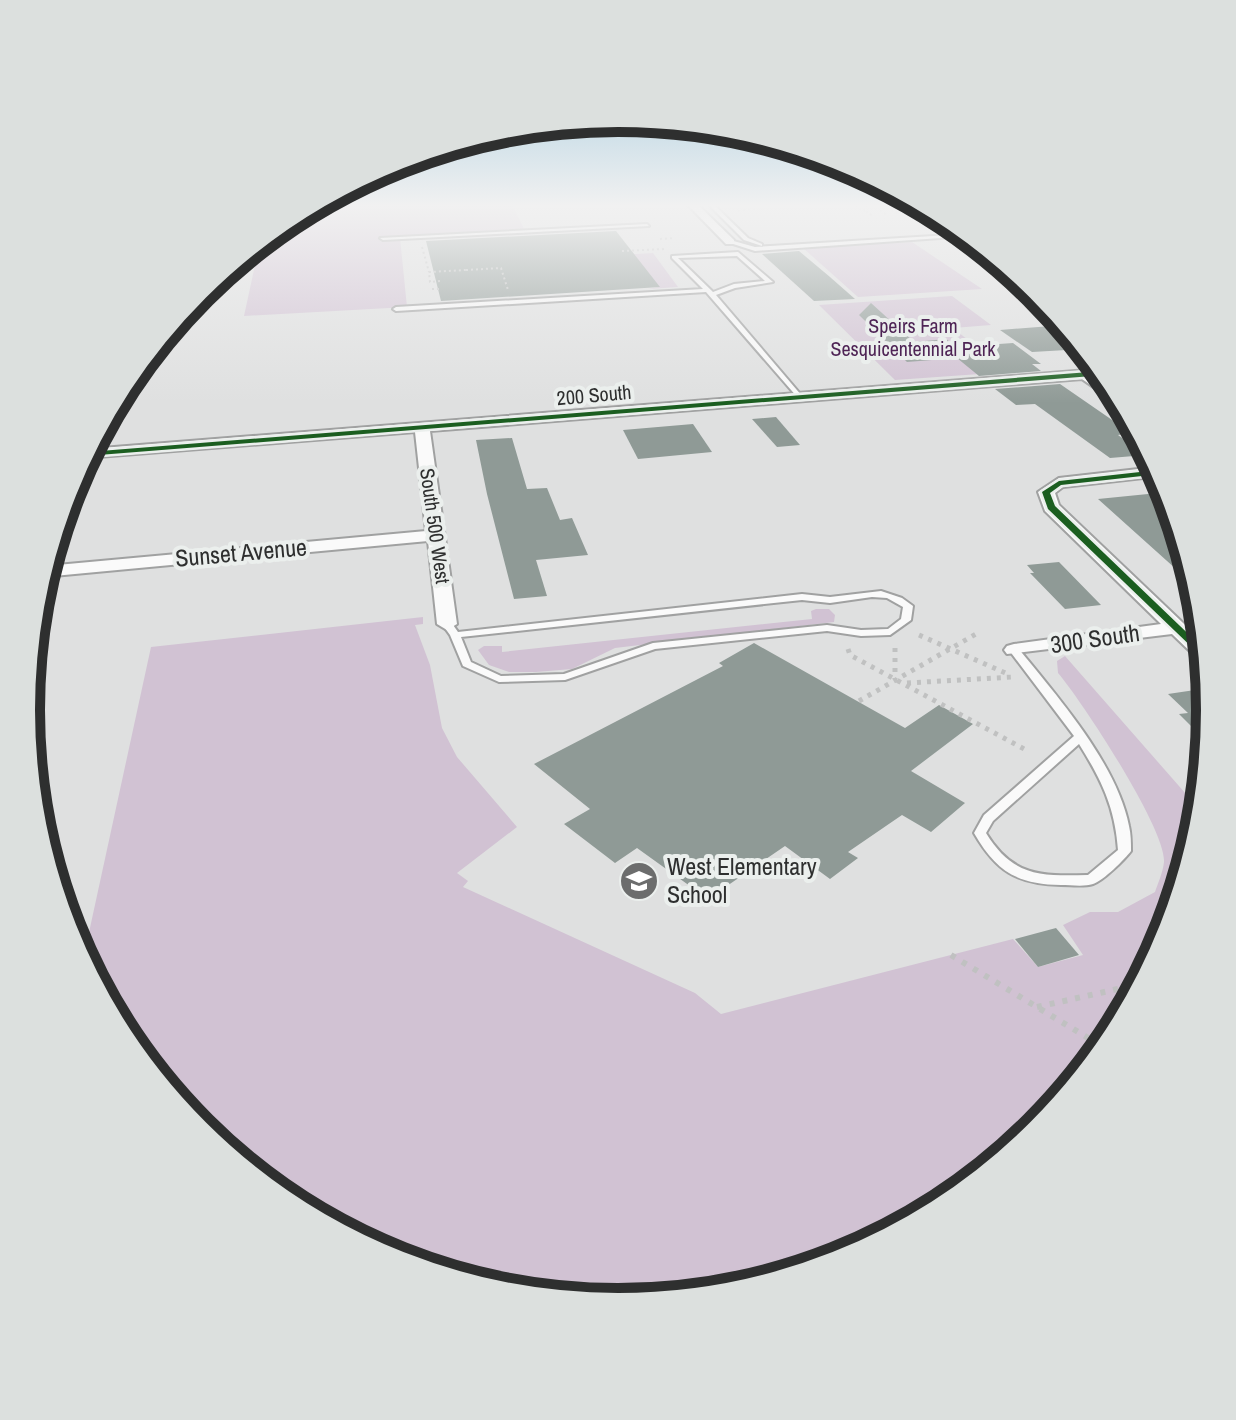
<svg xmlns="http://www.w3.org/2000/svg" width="1236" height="1420" font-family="'Archivo Narrow',sans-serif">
<rect width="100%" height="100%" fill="#dfe0e0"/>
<g fill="#d1c2d3">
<polygon points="314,204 512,204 525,231 400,238 407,307 244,316 260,242 289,218"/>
<polygon points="912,242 982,289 858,297 803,248"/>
<polygon points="653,253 678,287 648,289 659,287 619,255"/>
<polygon points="952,296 991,325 953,328 1008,372 895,380 819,305"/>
<polygon points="816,609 829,609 835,615 834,622 615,648 572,669 536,672 509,672 489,665 478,650 484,646 502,646 502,652 812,619 811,611"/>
<path d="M423,617V624L415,625L430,665L442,728L457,757L517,827L457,873L468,881L463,887L695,993L721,1014L1013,939L1038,967L1083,955L1063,925L1090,912H1118L1155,892C1158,883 1163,872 1164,862C1166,829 1082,701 1058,673L1057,661L1065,656L1200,810L1165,937L1110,1039L1036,1129L947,1202L844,1257L733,1291L618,1302L502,1291L391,1257L289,1202L199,1128L126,1039L83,960L151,647Z"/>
</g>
<g fill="#8f9a96">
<polygon points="616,231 660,287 441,301 426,241"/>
<polygon points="799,251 830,277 855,299 814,301 762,254"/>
<polygon points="871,303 914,342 946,339 957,347 1013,343 1041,364 1032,364 1041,371 979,376 957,358 907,362 859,315"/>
<polygon points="1064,325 1084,349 1032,352 1000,330"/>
<polygon points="1060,384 1131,433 1118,435 1146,455 1110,458 1035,404 1016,405 995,389"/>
<polygon points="776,417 800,445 777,447 752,419"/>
<polygon points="693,424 712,452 638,459 623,430"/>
<polygon points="512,438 527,489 547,488 560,520 572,518 588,555 536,560 547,596 514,599 487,494 476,440"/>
<polygon points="1168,492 1185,550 1196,587 1098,499"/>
<polygon points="1059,562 1101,605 1065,609 1030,573 1034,573 1027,565"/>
<polygon points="754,643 905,728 939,705 973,724 911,771 965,803 931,832 902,815 848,852 858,858 830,879 785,846 708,899 637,848 615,863 564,824 590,809 534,764 723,666 719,663"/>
<polygon points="1195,690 1209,703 1207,742 1179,714 1188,713 1168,694"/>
<polygon points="1056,928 1079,955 1038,967 1015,939"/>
</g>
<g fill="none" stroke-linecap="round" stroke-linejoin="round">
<g stroke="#a0a1a1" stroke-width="4">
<g id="lane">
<polygon points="708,204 713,204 748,238 762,244 762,246 744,240"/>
<polygon points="647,224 649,226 383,240 380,238"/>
<polygon points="966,234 969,236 755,251 727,242 730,240 755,247"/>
<path d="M738,252L773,282L735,288L716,295L802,396V398H798L706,292L396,311L393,309L396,307L703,289L672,258V256ZM737,256L765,281L734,284L713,292L678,258Z"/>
<path d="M881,591L902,598L913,606L911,620L890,635L861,636L827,631L655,649L565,680L499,682L463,666L450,635L442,624L443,622H451L458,632L802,594L830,597ZM872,597L887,598L903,607L901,619L888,629L861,630L827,625L653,643L564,674L501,676L471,662L461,637L802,600L830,603Z"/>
<path d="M1014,647L1018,648C1057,696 1117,764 1129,826C1131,834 1131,843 1131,851C1125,859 1103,881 1093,884C1084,887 1071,885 1061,885C1016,884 996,871 974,833L984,815L1074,736L1009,650ZM1079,744C1101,779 1115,807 1118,850L1088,875C1041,876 1013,877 986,833L993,821Z"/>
</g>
</g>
<g stroke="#a0a1a1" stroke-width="4">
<g id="street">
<polygon points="687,204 697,204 734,240 734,244 726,244"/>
<polygon points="1100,369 1106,376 1098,378 1114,389 1122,403 1115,402 1082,379 430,431 457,624 447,630 437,624 428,541 43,577 46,566 426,531 415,432 85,458 89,449"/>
<polygon points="1156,467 1161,476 1063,487 1055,493 1059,505 1203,642 1205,660 1197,658 1172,634 1007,654 1004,650 1007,646 1014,644 1161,624 1045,511 1038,492 1059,478"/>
</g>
</g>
<g stroke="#c0c1c1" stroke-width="2" stroke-dasharray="2 3" stroke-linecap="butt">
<polyline points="855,206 864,211 867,204"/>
<polyline points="913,208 914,204"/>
<polyline points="898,209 905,214"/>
<polyline points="906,209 910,214"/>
<polyline points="880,210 887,215"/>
<polyline points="891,210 899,214"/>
<polyline points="738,211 761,208"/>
<polyline points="866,211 873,216"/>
<polyline points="660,239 675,238"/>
<polyline points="422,247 429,272"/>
<polyline points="972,249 969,254 1046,302"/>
<polyline points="622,251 665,249"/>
<polyline points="466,270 501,268 508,290"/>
<polyline points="440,281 430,282 429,272 466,270"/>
<polyline points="432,289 439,289"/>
</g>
<g stroke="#c0c1c1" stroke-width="5" stroke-dasharray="4 6" stroke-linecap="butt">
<polyline points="919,635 1010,675"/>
<polyline points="895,648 895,679"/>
<polyline points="848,649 850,655 1028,751"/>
<polyline points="907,683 1013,677"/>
<polyline points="859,701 976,634"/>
</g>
<g stroke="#c0c1c1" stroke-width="6" stroke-dasharray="5 8" stroke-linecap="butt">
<polyline points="951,955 1103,1047"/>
<polyline points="1037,1007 1140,984"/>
</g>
<use href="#lane" fill="#fafafa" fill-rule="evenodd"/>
<use href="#street" fill="#fafafa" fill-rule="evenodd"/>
<g stroke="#ebefed" stroke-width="5">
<g id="cycleway">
<polygon points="1102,371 1105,375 86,456 88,452"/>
<polygon points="1158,470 1160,474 1061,485 1050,493 1055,506 1204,649 1205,657 1201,656 1048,509 1042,492 1059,481"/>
</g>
</g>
<use href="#cycleway" fill="#1b5e20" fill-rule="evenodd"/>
</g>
<linearGradient id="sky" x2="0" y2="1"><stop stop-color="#91c2da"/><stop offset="0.51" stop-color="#f1f1f1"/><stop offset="1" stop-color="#f1f1f1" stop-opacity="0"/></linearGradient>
<rect width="1236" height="403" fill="url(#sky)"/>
<defs>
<g id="school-disc" transform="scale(2)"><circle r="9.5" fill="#6c6d6d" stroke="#ebefed"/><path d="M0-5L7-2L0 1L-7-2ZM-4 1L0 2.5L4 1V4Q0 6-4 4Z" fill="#fff"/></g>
</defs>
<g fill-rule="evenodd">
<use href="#school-disc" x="639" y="881"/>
</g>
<g text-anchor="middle" stroke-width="8" stroke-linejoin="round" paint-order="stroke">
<g font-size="20" fill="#4e2455" stroke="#ebefed">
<text x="913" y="333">Speirs Farm<tspan x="913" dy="23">Sesquicentennial Park</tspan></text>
</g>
<g font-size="20" fill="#2e2f2f" stroke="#ebefed">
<text transform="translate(594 395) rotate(-5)" y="7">200 South</text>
<text transform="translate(435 526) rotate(82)" y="7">South 500 West</text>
</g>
<g font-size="24" fill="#2e2f2f" stroke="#ebefed">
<text transform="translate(241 553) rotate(-5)" y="8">Sunset Avenue</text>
<text transform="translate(1095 639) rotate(-8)" y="8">300 South</text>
</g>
<g font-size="24" fill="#2e2f2f" stroke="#ebefed" text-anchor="start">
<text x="667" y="875">West Elementary<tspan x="667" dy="28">School</tspan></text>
</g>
</g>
<path d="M0 0H1236V1420H0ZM40 710a578 578 0 1 1 1156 0a578 578 0 1 1-1156 0Z" fill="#dce0de" fill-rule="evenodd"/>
<path fill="none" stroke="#2e2f2f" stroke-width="10" d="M40 710a578 578 0 1 1 1156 0a578 578 0 1 1-1156 0Z"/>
</svg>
